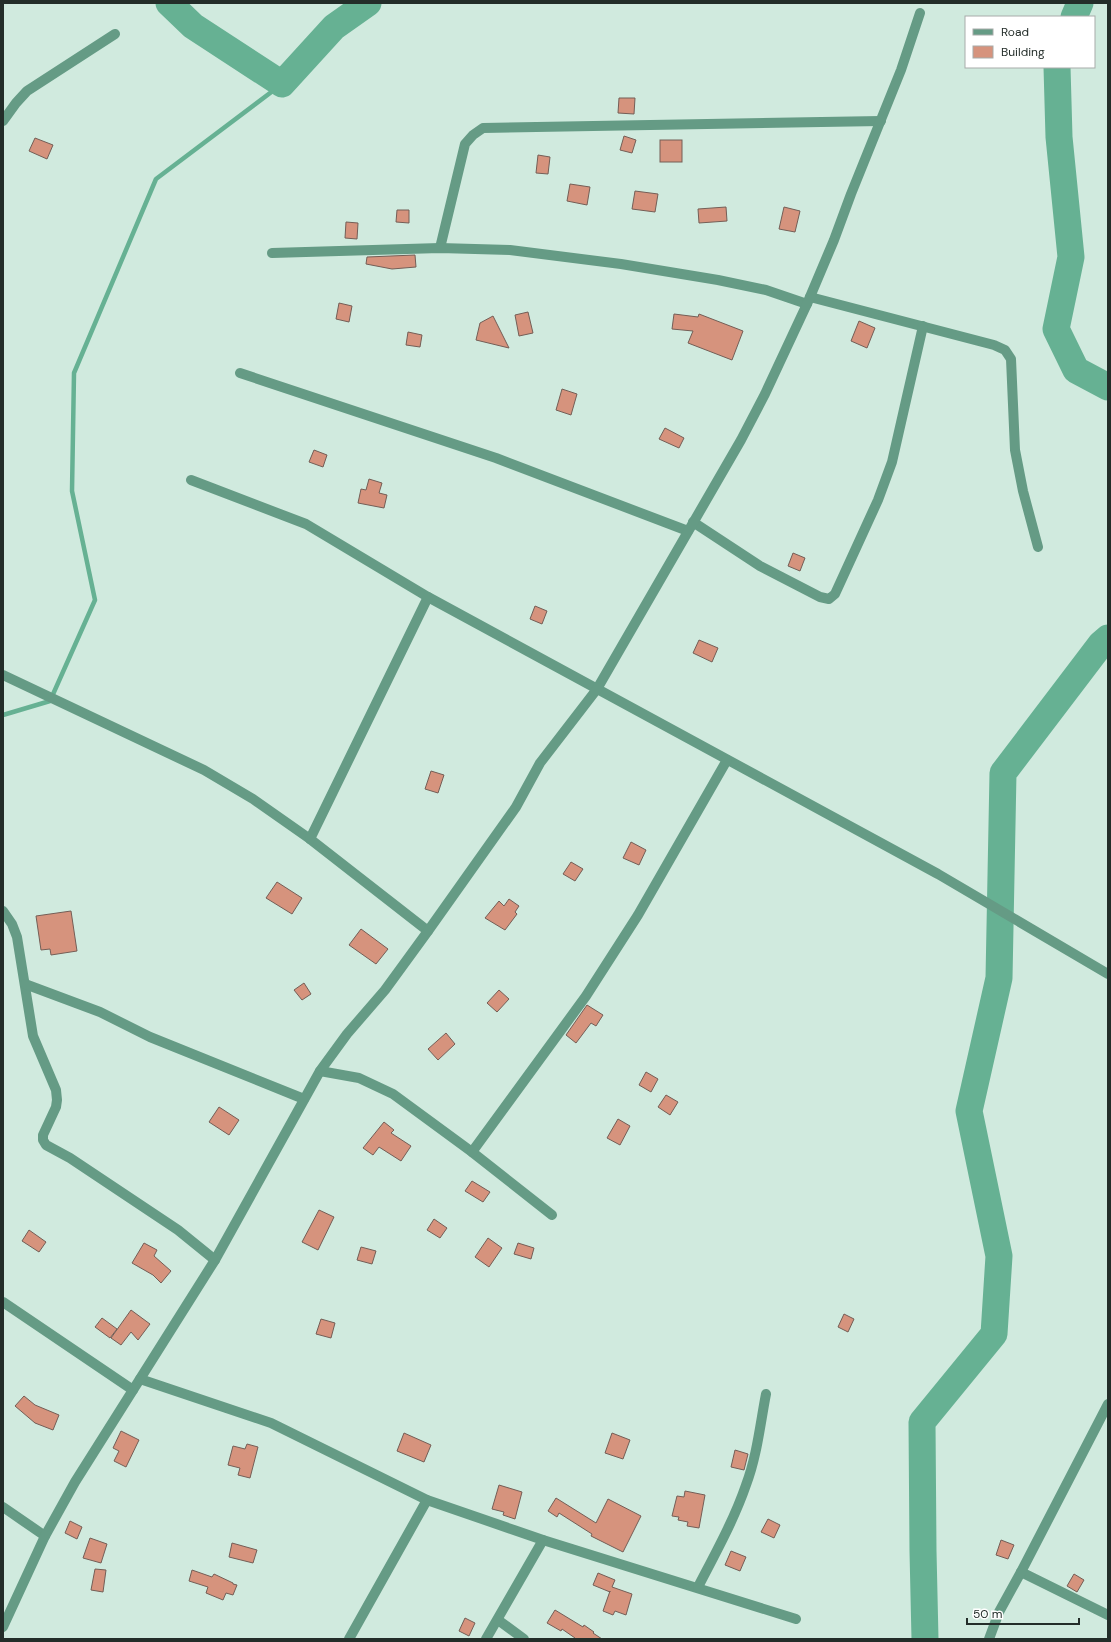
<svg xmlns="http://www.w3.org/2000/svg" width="1111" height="1642" font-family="'DM Sans',sans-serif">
<rect width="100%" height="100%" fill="#d0eade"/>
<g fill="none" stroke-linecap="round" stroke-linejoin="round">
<polyline stroke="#66b193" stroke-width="4.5" points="3,715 50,701 95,600 72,491 74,373 156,179 282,84"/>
<g stroke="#66b193" stroke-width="27">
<polyline points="169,3 193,26 282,84 334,27 368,3"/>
<polyline points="1074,17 1080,3"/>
<polyline points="1057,67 1059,137 1071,257 1056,329 1076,370 1108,387"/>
<polyline points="925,1639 923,1551 922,1422 994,1334 999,1256 969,1111 999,978 1003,773 1101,644 1108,638"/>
</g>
</g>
<g fill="#d6937d" stroke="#745e56">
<polygon points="619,98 635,98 634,114 618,113"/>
<polygon points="624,136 636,140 632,153 620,150"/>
<polygon points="35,138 53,145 47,159 29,151"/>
<rect x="660" y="140" width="22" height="22"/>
<polygon points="538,155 550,157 548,174 536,173"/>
<polygon points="570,184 590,187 587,205 567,201"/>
<polygon points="635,191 658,194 655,212 632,209"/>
<polygon points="726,207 727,221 699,223 698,209"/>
<polygon points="784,207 800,211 795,232 779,229"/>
<polygon points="397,210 409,210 409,223 396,222"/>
<polygon points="346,222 358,223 357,239 345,238"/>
<polygon points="415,255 416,267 392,269 366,264 367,257"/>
<polygon points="339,303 352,306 349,322 336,319"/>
<polygon points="528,312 533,333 519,336 515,315"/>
<polygon points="674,314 698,317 699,314 743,331 732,360 688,343 693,331 672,329"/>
<polygon points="493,316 509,348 476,340 480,323"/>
<polygon points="859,321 875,328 867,348 851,341"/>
<polygon points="408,332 422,335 420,347 406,345"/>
<polygon points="562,389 577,394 571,415 556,410"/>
<polygon points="665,428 684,438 679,448 659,439"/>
<polygon points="314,450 327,455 323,467 309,462"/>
<polygon points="369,479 382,483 379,493 387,495 384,508 358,503 361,489 366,490"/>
<polygon points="793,553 805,558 800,571 788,566"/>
<polygon points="535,606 547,611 542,624 530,619"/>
<polygon points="699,640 718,648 712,662 693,653"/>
<polygon points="431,771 444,775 438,793 425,789"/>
<polygon points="631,842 646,850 639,865 623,858"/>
<polygon points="571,862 583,869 575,881 563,874"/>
<polygon points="277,882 302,898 292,914 266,898"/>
<polygon points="509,899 519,906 515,912 517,914 505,930 485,918 499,901 504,906"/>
<polygon points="71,911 77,951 51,955 50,949 41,950 36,916"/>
<polygon points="361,929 388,949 376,964 349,945"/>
<polygon points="304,983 311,994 302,1000 294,990"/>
<polygon points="499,990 509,999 497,1012 487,1003"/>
<polygon points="587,1005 603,1015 596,1026 591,1023 576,1043 566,1035"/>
<polygon points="446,1033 455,1044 438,1060 428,1049"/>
<polygon points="646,1072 658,1079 651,1092 639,1085"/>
<polygon points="666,1095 678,1102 670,1115 658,1107"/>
<polygon points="219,1107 239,1120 229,1135 209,1122"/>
<polygon points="618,1119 630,1126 620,1145 607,1138"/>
<polygon points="384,1122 394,1130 391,1133 411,1146 401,1161 379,1147 373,1155 363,1148"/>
<polygon points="472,1181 490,1192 483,1202 465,1191"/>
<polygon points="319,1210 334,1217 318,1250 302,1242"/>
<polygon points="434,1219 447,1228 440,1238 427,1230"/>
<polygon points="29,1230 46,1242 39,1252 22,1241"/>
<polygon points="488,1238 502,1248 489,1267 475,1257"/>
<polygon points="144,1243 157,1250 154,1256 171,1271 161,1283 153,1275 132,1263"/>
<polygon points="518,1243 534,1248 531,1259 514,1254"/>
<polygon points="361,1247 376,1251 372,1264 357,1260"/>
<polygon points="131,1310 150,1324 138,1340 131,1332 121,1345 111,1338"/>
<polygon points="844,1314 854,1319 848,1332 838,1327"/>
<polygon points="102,1318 117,1329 110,1338 95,1327"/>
<polygon points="321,1319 335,1323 331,1338 316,1334"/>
<polygon points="24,1396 35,1405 59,1415 53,1430 35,1423 15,1406"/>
<polygon points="121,1431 139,1440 126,1467 114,1461 119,1451 113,1448"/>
<polygon points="404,1433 431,1445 424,1462 397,1451"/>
<polygon points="612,1433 630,1440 623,1459 605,1453"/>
<polygon points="247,1444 258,1447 250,1478 238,1475 240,1468 228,1465 233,1446 245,1449"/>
<polygon points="735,1450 748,1454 744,1470 731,1467"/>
<polygon points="499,1485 522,1492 515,1519 503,1515 504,1512 492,1509"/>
<polygon points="685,1491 705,1495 699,1528 687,1526 688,1522 678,1520 679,1517 672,1516 677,1496 684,1497"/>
<polygon points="556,1498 596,1523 608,1499 641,1516 623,1552 591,1536 592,1534 559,1513 557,1517 548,1511"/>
<polygon points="768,1519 780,1525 774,1538 761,1532"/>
<polygon points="70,1521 82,1527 77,1539 65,1533"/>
<polygon points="90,1538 107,1544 101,1563 83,1558"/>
<polygon points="1001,1540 1014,1545 1008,1559 996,1555"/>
<polygon points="232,1543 257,1550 253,1563 229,1557"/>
<polygon points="731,1551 746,1557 740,1571 725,1565"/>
<polygon points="95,1569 106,1570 103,1592 91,1590"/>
<polygon points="192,1570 212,1577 214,1574 233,1583 233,1584 237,1585 233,1595 226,1593 223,1600 206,1593 208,1587 189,1581"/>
<polygon points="598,1573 615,1580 612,1587 632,1594 626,1615 615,1611 613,1615 603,1611 610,1591 610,1592 593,1585"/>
<polygon points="1074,1574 1084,1580 1077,1592 1067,1586"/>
<polygon points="555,1610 583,1627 584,1625 594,1632 593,1633 602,1639 575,1639 575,1638 562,1629 561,1631 547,1623"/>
<polygon points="465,1618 475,1623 469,1636 459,1631"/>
</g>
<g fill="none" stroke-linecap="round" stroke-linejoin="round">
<g stroke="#659b85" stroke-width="10">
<polyline points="3,121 16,103 27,91 115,34"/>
<polyline points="440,248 465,144 473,135 483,128 881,121"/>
<polyline points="272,253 440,248 510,250 621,264 718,280 766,290 807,304"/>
<polyline points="810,297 994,345 1005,350 1011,359 1015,450 1023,491 1038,547"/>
<polyline points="240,373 496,458 688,531"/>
<polyline points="191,480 306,524 428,597 938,874 1108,974"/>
<polyline points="693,522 760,566 820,597 829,599 835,594 878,500 892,462 923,326"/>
<polyline points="3,675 204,770 253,799 310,839 428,931"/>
<polyline points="310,839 428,597"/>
<polyline points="3,911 12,924 17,937 33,1036 56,1090 57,1100 56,1107 43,1135 43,1140 46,1145 70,1158 178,1230 215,1260"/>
<polyline points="25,984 100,1012 150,1037 304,1099"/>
<polyline points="320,1071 359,1078 393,1094 472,1152 552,1215"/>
<polyline points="472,1152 586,996 638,915 727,760"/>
<polyline points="3,1302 133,1390"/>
<polyline points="140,1379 271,1423 427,1500 543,1540 796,1619"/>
<polyline points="3,1507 45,1536"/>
<polyline points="1021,1572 1108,1615"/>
<path d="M698,1587C715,1554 734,1520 746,1485C757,1456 760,1425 766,1394"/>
<polyline points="498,1620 524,1639"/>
<polyline points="3,1627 45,1536 75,1482 215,1260 320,1071 347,1034 385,990 428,931 516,807 540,763 597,689 741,440 765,394 807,304 834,240 851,194 901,70 920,13"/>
<polyline points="349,1639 427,1500"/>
<polyline points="486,1639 543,1540"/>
<polyline points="989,1639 999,1612 1021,1572 1108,1404"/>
</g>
</g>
<rect width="1111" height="1642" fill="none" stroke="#232d29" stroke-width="8"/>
<rect x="965" y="16" width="130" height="52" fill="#ffffff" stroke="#a7aba9"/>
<rect x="973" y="29" width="20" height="6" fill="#659b85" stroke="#a7aba9"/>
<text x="1001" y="36" font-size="12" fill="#232d29">Road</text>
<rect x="973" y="46" width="20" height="12" fill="#d6937d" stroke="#a7aba9"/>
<text x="1001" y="56" font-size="12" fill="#232d29">Building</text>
<path d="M967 1618v6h112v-6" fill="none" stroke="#232d29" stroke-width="2"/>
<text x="973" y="1618" font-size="12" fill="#232d29" stroke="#ffffff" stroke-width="3" paint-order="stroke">50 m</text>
</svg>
